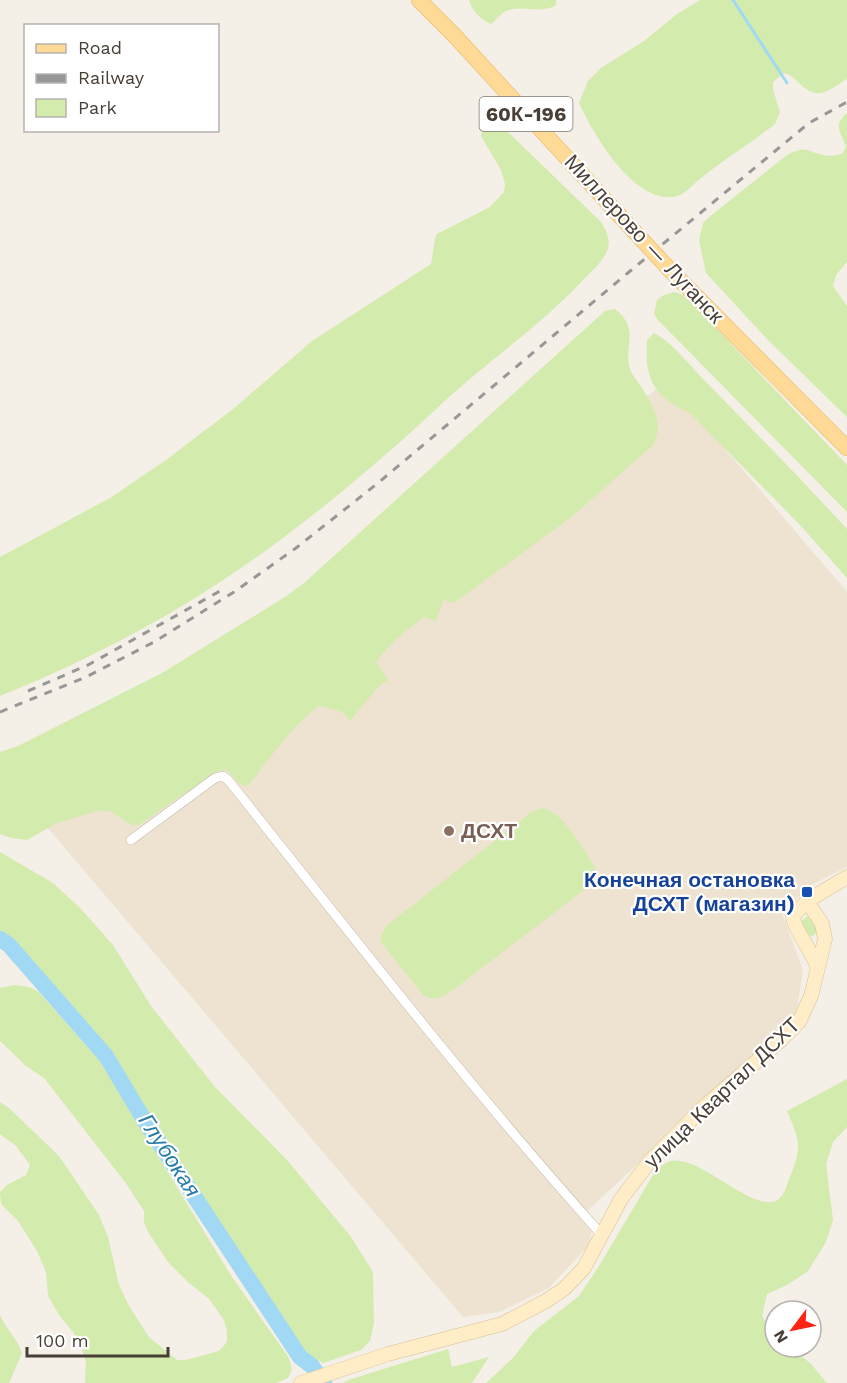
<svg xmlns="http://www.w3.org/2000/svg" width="847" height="1383" font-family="'Work Sans',sans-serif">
<rect width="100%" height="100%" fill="#f4efe7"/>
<polygon fill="#eee3d0" points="667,381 847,592 847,867 811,885 782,913 803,970 796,1016 581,1217 592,1230 589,1245 549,1288 499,1312 463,1317 20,795 292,668"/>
<g fill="#d4ebae">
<path d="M469,0H556V5C541,15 521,4 506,11C500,14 496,20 491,24C481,20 471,10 469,0Z"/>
<path d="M700,0H847V79C828,90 819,102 800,84C795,79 791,75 784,73L773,82V90L780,112L775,124C751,143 724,159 700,179C692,185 684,196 673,197C632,201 594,135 579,103L588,81L601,68L644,41L677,14Z"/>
<path d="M847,113V262L836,275L833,286L847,306V417L768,340L706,273L699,240L703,223L708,218L787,155C806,145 805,151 823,155C829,157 836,155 842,154L846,147C841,131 832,126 847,113Z"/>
<path d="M495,123L507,131L601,222C608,233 612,243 605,255C600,264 591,272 584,279C550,316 509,346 471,378C447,398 424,421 400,442C333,501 263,557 187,603C127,639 65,670 0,696V557L110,498L166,460L233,409L312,341L431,264L435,239L437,234L490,207L504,192L505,184L501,170L481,136L483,128Z"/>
<polygon points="674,292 681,294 692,303 847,465 847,512 658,320 654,314 657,300 664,295"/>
<path d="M615,309C641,330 623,344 630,369C632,375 637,380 640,385C652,403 665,424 653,445L574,515L454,603L443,600L436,621L424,617C406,630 389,644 376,662L388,680L379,686L350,721L342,712L319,706C298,721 280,745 264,765C257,773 254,781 246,787L240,784L226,769L216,772L139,825H131L112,812L101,810L57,823L27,840L11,838L0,834V752L18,746L162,673L285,597L304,583L596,319L605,311Z"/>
<path d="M654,333C670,340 694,370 707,383C754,431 801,479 847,529V578L800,525L690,413C654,397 644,379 647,340Z"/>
<path d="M542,808C563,811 582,848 594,865C597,874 593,880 588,887L453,990C441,997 436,1002 423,995L384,946L380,939L386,926L533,811Z"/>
<polygon points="0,852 53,883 80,908 113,945 151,1006 215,1087 287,1160 351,1237 373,1272 374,1323 370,1341 361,1350 323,1363 312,1357 297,1342 168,1147 116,1061 34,962 11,938 0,931"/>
<polygon points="809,915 820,930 811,937 800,922"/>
<polygon points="15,985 29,987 39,992 99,1060 230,1274 289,1358 292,1370 288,1378 276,1383 85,1383 86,1363 83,1352 73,1332 59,1315 48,1296 46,1272 37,1251 18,1221 1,1204 0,1192 7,1185 26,1175 30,1165 16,1146 0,1134 0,1102 9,1108 59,1156 99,1215 108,1237 119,1285 129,1306 149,1337 177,1360 186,1360 219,1351 227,1342 227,1331 224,1320 209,1299 189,1283 168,1262 148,1232 144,1222 144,1211 125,1182 44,1078 26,1066 0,1041 0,988"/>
<path d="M847,1079V1127L833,1142L826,1164L833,1220L826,1242L808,1271L789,1284L767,1294L762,1316L775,1334V1347H791L811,1364L827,1383H486L513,1358L534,1331L579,1296L599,1266L653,1175C658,1169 663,1163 671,1161C701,1154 758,1219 780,1198C785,1193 787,1184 790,1177C802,1147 800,1141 787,1111Z"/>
<path d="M0,1315C6,1329 17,1338 22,1353L9,1383H0Z"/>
<polygon points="448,1349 452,1367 489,1357 472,1383 343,1383 348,1380"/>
</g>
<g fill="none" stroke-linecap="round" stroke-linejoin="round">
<polyline stroke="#a1d9f4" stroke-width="3" points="733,0 787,83"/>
<polyline stroke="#a1d9f4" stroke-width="16" points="0,939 9,945 106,1056 146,1123 300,1357 312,1366 324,1383"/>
<g stroke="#c4b9ac" stroke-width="10">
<path id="street" d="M131,840L215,778L223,776L229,781C351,934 471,1089 601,1234"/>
</g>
<g stroke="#d7c095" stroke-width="15">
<g id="secondary">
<path d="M817,966C813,954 792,925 793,916L807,901L847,877"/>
<polyline points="301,1383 388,1354 502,1324 546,1301 564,1289 584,1268 621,1199 650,1161 704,1107 782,1039 799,1022 811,996 825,939 822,924 807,901"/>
</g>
</g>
<g stroke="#eab560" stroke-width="16">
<g id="primary">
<polyline points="419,0 453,34 632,229"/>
<polyline points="670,270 847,448"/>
</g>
</g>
<use href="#street" stroke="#fff" stroke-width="9"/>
<use href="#secondary" stroke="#ffedc7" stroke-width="14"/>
<use href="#primary" stroke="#ffd996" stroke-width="15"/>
<g stroke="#979797" stroke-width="3" stroke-dasharray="8 8" stroke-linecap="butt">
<polyline points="28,691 88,665 220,591"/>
<polyline points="0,712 86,677 154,642 234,592 296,548 378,483 629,272 809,123 847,102"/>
</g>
<g stroke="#eab560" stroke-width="16" stroke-linecap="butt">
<polyline id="primary-bridge" points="632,229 670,270"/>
</g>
<use href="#primary-bridge" stroke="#ffd996" stroke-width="15"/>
</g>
<circle fill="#8d6e63" stroke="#fff" stroke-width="2" cx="449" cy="831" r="6"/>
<rect fill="#1a4fb4" stroke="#fff" stroke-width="2" x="801" y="886" width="12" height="12" rx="3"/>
<g text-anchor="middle" stroke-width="4.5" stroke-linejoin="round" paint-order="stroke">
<rect fill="#fff" stroke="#7f7972" stroke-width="1.5" x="479.5" y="97" width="93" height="34" rx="4.5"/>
<g font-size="20" font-weight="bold" fill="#483f36">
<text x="526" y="121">60К-196</text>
</g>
<g font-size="21" fill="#483f36" stroke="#fff">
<text transform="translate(644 239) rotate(47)" y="7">Миллерово — Луганск</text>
<text transform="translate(722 1093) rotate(-44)" y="7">улица Квартал ДСХТ</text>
</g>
<g font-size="21" font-weight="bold" fill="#785e54" stroke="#fff" text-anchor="start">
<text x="461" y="838">ДСХТ</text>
</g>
<g font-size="21" font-weight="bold" fill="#164399" stroke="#fff" text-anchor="end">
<text x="795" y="887">Конечная остановка<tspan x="795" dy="24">ДСХТ (магазин)</tspan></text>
</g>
<g font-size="22" font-style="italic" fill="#267ca9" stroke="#fff">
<text transform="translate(170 1155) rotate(57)" y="8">Глубокая</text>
</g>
</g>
<rect x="24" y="24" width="195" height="108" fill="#ffffff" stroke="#b6b2af" stroke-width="1.5"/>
<rect x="36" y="44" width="30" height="9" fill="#ffd996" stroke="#b6b2af" stroke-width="1.5"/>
<text x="78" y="54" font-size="18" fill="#483f36">Road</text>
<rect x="36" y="74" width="30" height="9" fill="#979797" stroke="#b6b2af" stroke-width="1.5"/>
<text x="78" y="84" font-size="18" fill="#483f36">Railway</text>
<rect x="36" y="99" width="30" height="18" fill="#d4ebae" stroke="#b6b2af" stroke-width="1.5"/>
<text x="78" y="114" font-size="18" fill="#483f36">Park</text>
<g transform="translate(793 1329) rotate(238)"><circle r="28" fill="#ffffff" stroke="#b6b2af" stroke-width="1.5"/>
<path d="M0-4.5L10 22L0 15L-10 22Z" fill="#ff2414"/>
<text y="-9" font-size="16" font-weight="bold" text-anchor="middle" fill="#483f36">N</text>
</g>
<path d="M27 1347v9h141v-9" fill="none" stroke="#483f36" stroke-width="3"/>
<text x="36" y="1347" font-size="18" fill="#483f36" stroke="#ffffff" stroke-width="4.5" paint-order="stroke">100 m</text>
</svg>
